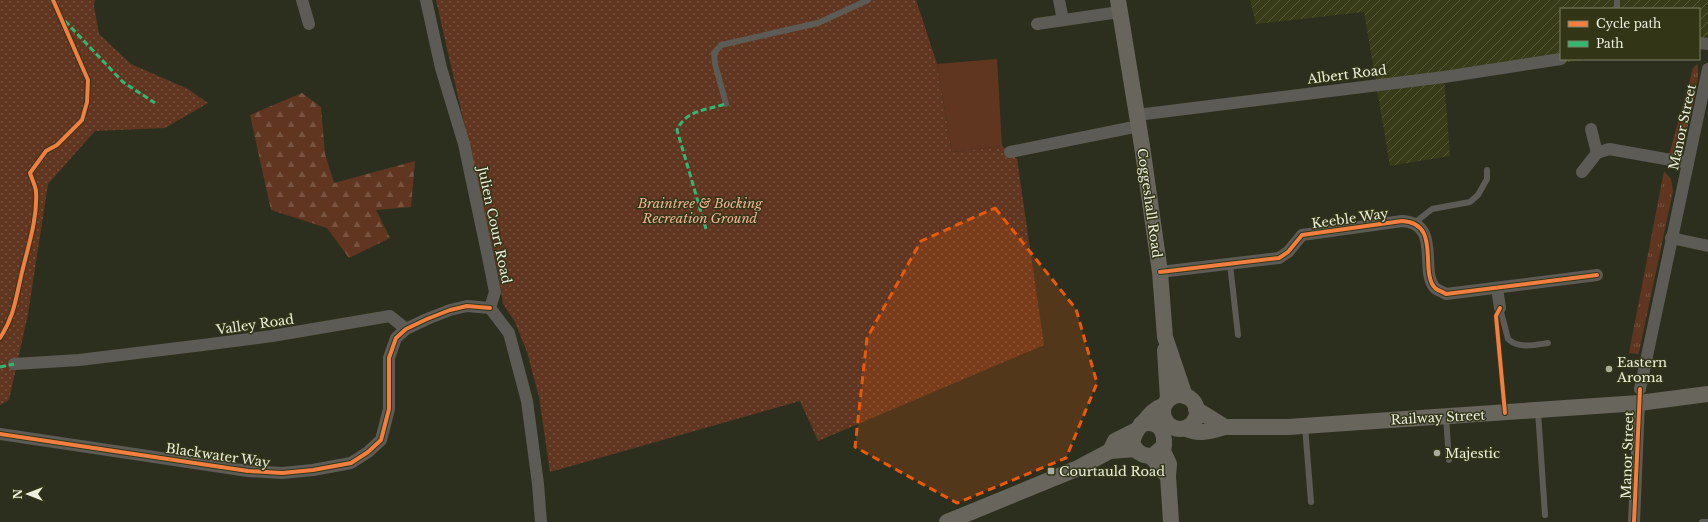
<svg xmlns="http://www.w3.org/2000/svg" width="1708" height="522" font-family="'Libre Baskerville',serif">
<defs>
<pattern id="industrial-furrows" width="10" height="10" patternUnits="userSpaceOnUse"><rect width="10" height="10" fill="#383c18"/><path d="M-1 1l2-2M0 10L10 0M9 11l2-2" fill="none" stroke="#555839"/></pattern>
<pattern id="grass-tufts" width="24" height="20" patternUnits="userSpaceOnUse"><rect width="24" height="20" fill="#603620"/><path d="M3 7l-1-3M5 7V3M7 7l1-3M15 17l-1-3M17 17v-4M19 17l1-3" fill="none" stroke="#775340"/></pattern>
<pattern id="forest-firs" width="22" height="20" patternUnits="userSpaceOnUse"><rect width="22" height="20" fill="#603620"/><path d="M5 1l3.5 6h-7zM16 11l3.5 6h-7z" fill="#775340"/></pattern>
<pattern id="park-dots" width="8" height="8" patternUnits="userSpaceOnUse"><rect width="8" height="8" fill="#603620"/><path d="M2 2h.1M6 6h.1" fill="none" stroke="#775340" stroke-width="1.8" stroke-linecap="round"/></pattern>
</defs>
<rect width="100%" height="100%" fill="#2d2f1e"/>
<polygon fill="url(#industrial-furrows)" points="1250,0 1708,0 1708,45 1699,46 1699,9 1561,9 1561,59 1593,59 1444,77 1450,156 1390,166 1364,12 1256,24"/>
<g fill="url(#grass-tufts)">
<path d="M1697,64C1703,72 1685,145 1677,153L1669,155L1693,68Z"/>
<polygon points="1664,171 1671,179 1673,191 1639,352 1638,354 1629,353"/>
</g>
<polygon fill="url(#forest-firs)" points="302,93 321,107 325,154 334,183 415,161 411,207 376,210 390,238 349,258 327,228 271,210 250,115"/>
<g fill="url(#park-dots)">
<polygon points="0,0 95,0 94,6 99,34 131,64 188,89 208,103 165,128 95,131 48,184 28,314 9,400 0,405"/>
<polygon points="436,0 916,0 937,64 952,152 1002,146 1017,159 1044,345 818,441 800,401 550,472 539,397 527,352 515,322 503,304 498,273"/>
</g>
<polygon fill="#603620" points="997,59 1002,146 952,152 937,64"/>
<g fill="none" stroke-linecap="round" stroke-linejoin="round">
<g stroke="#5d5b55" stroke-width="6">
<polyline points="1617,0 1617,9"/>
<polyline points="726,104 715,64 714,53 721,45 818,23 868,0"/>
<polyline points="1413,224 1432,209 1470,202 1478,195 1487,179 1487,170"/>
<polyline points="1230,264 1238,335"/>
<path d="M1500,308L1508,339C1518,349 1535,345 1548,343"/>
<polyline points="1538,411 1545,515"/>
<polyline points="1446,417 1449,460"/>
<polyline points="1305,426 1311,502"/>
<polyline points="1702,522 1708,522"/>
</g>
<g stroke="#5d5b55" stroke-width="12">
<polyline points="302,0 309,24"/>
<polyline points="426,0 441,68 464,144 488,257 495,292 490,308"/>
<polyline points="1059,0 1063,20"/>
<polyline points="1037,24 1119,12"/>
<polyline points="1699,43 1708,44"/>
<polyline points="1137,115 1444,77 1561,59"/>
<polyline points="1591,129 1597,153"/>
<polyline points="1010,152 1139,126"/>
<polyline points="1582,172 1597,153 1609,149 1688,163"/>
<polyline points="1671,238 1708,246"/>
<path d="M1160,272L1279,258L1288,252L1302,235L1402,221C1442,223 1419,271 1435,288C1437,290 1443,292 1446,294L1597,275"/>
<polyline points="1497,288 1500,308"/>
<polyline points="490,308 509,333 527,401 538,484 541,522"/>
<polyline points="14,364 79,360 203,345 272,336 390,316 406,329"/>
<polyline points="1640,389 1708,69"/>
<polyline points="0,434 248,471 282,473 313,470 351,463 368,452 381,440 389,409 389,358 396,338 406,329 427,319 450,310 467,306 490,308"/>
<polyline points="1634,522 1639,403"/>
</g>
<g stroke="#68655d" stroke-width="16">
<polyline points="1118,0 1142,146 1160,272 1165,337 1185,396"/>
<polyline points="1165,350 1168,399"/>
<circle cx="1180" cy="412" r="17"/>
<path d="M1163,406C1153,409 1149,416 1142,424C1134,433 1126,447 1142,454C1145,456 1149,455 1151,457C1157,461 1161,471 1168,476"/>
<polyline points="1196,409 1225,427 1288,427 1639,403 1708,394"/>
<path d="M1141,424C1159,420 1165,430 1164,446L1155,454"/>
<path d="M1186,429C1200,435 1211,431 1225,427"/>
<polyline points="1162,449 1169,464 1168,476 1171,522"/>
<polyline points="1110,451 1115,441 1135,431"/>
<polyline points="947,522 1076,469 1110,451 1136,449"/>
</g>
<g stroke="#33b770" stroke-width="3" stroke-dasharray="6 3" stroke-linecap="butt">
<polyline points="65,21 123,82 155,103"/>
<path d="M706,229L677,130C686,110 706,110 726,104"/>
<polyline points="0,367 14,364"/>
</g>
<g stroke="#323617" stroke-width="6">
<g id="cycleway">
<path d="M1160,272L1279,258L1288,252L1302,235L1402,221C1442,223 1419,271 1435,288C1437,290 1443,292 1446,294L1597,275"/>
<polyline points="1500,308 1496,316 1505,413"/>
<path d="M0,338C13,318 15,303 20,281C26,252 38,221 36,191C35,185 32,179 30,173L46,151L57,145L82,120L87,102L88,80L53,0"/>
<polyline points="0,434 248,471 282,473 313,470 351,463 368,452 381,440 389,409 389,358 396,338 406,329 427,319 450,310 467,306 490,308"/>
<polyline points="1634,522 1640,389"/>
</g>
</g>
<use href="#cycleway" stroke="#f27e40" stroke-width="4"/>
</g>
<path fill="#e8590c" fill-opacity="0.2" stroke="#e8590c" stroke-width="3" stroke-dasharray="8 5" stroke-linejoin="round" d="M995,208L1076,309L1097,383L1066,458L957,503L855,447L867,338L921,241Z"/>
<g fill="#a9ac9a" stroke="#323617" stroke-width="1.5">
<circle cx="1609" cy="369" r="4"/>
<circle cx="1437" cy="453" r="4"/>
<rect x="1047" y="467" width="8" height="8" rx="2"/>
</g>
<g text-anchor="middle" stroke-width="3" stroke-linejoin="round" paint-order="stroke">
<g font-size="13" fill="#ecefdd" stroke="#323617">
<text transform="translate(1347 74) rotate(-7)" y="5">Albert Road</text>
<text transform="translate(1682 127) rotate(-78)" y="5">Manor Street</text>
<text transform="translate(1150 203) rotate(82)" y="5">Coggeshall Road</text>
<text transform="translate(1350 218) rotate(-8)" y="5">Keeble Way</text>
<text transform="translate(495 225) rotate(78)" y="5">Julien Court Road</text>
<text transform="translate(255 324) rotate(-8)" y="5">Valley Road</text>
<text transform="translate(1438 417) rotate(-3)" y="5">Railway Street</text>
<text transform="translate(218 455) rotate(8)" y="5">Blackwater Way</text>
<text transform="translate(1627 455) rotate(-88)" y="5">Manor Street</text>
</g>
<g font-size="13" font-style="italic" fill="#f5b497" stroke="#323617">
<text x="700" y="208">Braintree &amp; Bocking<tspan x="700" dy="15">Recreation Ground</tspan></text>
</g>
<g font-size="13" fill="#ecefdd" stroke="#323617" text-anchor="start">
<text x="1617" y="367">Eastern<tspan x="1617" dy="15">Aroma</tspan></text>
<text x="1445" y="458">Majestic</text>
<text x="1059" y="476">Courtauld Road</text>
</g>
</g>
<rect x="1560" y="8" width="140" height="52" fill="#323617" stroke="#7c8066"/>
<rect x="1568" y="21" width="20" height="6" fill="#f27e40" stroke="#7c8066"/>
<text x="1596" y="28" font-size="12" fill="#ecefdd">Cycle path</text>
<rect x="1568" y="41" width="20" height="6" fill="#33b770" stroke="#7c8066"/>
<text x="1596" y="48" font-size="12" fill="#ecefdd">Path</text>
<g transform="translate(28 494) rotate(270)" stroke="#323617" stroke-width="3" paint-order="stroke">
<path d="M0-3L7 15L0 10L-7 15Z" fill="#ecefdd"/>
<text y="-6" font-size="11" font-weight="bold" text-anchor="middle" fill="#ecefdd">N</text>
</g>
</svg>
